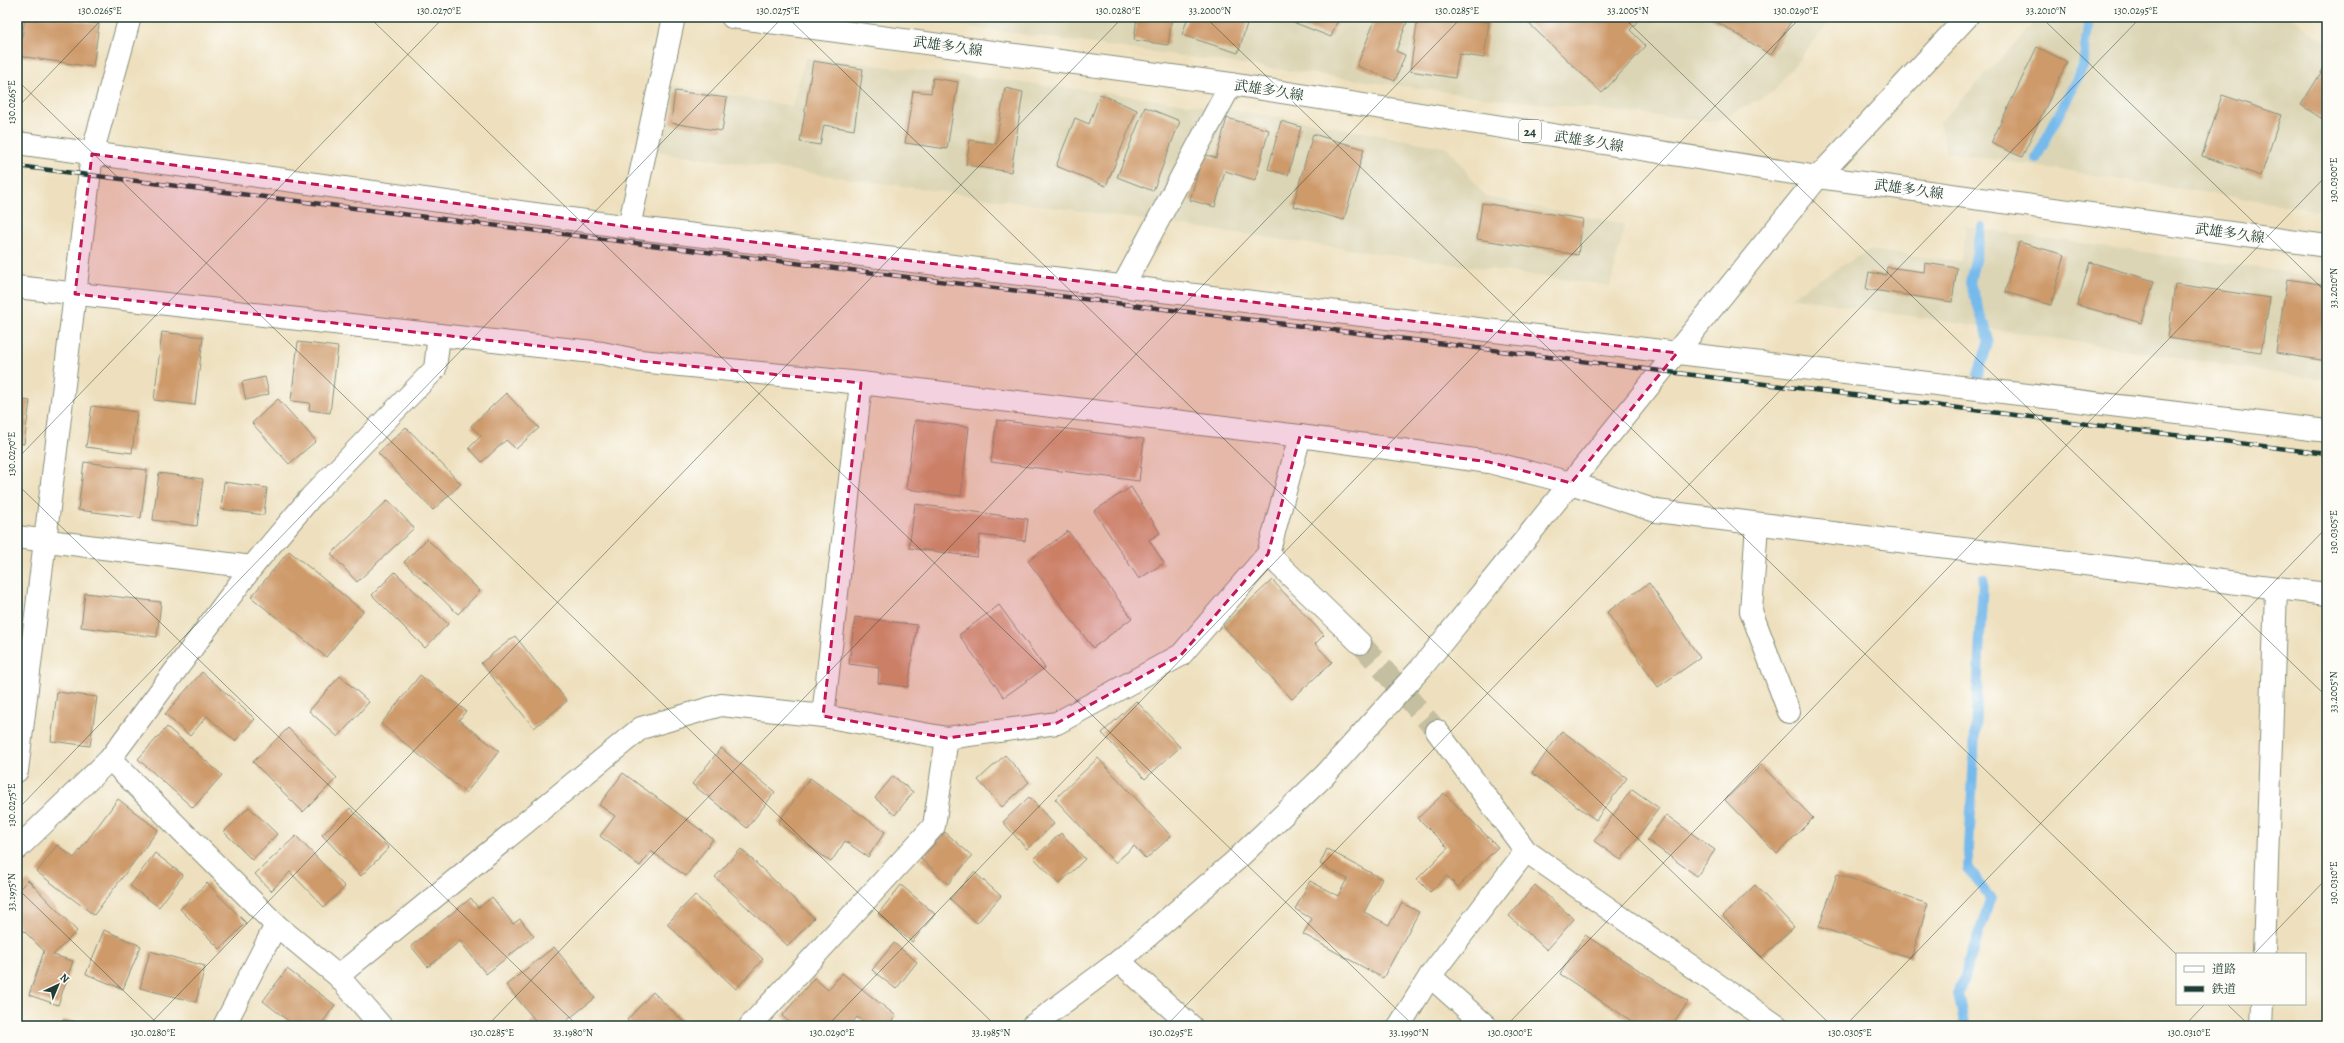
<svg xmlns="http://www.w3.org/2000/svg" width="2344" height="1043" font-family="Alegreya,'Noto Serif JP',serif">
<rect width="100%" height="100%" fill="#fdfcf7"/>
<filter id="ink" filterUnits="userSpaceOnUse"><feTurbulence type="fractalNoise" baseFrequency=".025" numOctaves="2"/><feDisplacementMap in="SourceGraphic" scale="8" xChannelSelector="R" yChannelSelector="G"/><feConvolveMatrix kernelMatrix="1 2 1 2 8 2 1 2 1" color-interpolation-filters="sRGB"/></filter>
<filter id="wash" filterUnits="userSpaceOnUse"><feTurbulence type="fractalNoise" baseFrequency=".012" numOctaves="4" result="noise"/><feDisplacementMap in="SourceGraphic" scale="16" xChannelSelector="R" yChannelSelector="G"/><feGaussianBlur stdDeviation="0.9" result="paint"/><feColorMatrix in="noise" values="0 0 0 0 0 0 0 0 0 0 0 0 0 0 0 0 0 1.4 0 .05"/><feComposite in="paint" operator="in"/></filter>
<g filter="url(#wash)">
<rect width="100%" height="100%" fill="#eee0be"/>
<g fill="#dcd5b5">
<polygon points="896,17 1833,17 1774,91 1716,122 1482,97"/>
<polygon points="2040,17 2291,17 2327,43 2327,212 1946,152 1940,122"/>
<polygon points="806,57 1101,92 1289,118 1448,148 1486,197 1625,224 1610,286 654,151 671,85 792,106"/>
<polygon points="1966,227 2327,278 2327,381 1789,297 1869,250 1961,261"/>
</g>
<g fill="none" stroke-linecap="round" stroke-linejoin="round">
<g stroke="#76baec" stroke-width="10">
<polyline points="2036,159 2083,67 2089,17"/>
<polyline points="1978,375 1989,340 1970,283 1982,227"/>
<polyline points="1965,1026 1958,994 1991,898 1968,868 1983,579"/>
</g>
</g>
<g id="blocks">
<g fill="#ce9a6a">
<polygon points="25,17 53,17 99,24 93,67 19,56"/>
<polygon points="1137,17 1172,17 1168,45 1134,40"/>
<polygon points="1188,17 1249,17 1238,53 1182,35"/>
<polygon points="1280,17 1339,17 1331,37"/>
<polygon points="1376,17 1409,17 1396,51 1405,55 1395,81 1357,66"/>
<polygon points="1418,17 1456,17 1489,22 1484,58 1459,54 1455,78 1410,71"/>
<polygon points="1522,17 1641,17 1630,30 1646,46 1602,93"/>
<polygon points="1709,17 1786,17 1792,20 1771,55"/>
<polygon points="2037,47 2067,62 2022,157 1991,143"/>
<polygon points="813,61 863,69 854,130 824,125 820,145 800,142"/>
<polygon points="2327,63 2327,122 2301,105"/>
<polygon points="933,78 958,82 947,149 905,143 913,91 931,93"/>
<polygon points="1005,88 1023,92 1011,172 966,165 970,140 996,144"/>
<polygon points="675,91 727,98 722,131 671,123"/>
<polygon points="1100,94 1137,110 1106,186 1056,166 1075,118 1089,124"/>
<polygon points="2222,95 2281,115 2261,176 2202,156"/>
<polygon points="1145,107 1180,121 1153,191 1117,177"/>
<polygon points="1227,118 1269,130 1255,180 1225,171 1215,207 1190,200 1203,154 1216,158"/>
<polygon points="1281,121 1301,127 1288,175 1268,169"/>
<polygon points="1313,134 1364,149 1344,220 1293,206"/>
<polygon points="1482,203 1583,219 1578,255 1477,239"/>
<polygon points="2019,242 2065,255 2051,305 2005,292"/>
<polygon points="2090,262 2154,281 2142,323 2077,305"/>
<polygon points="1925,263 1957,268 1952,302 1866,289 1869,272 1886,275 1887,267 1924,272"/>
<polygon points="2287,279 2327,285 2327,361 2276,353"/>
<polygon points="2175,284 2270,298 2261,352 2168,338"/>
<polygon points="162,332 203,337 195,405 154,400"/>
<polygon points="298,342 338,347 330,413 309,410 310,403 291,401"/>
<polygon points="265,377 269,394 246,400 242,382"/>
<polygon points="506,393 539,428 516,449 506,440 482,462 469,448 481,436 471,426"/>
<polygon points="17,399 30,401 24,444 17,443"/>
<polygon points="278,399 316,441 289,464 252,423"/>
<polygon points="92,406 137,412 132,453 86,447"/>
<polygon points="915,420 969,427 961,496 906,489"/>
<polygon points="997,420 1144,439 1139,481 991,462"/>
<polygon points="406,427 461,484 433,510 378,453"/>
<polygon points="84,462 147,470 141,518 78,510"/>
<polygon points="159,473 203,479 197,526 153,520"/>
<polygon points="224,482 267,488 264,515 221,509"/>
<polygon points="1131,487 1160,533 1149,540 1164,563 1139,579 1094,511"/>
<polygon points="388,500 414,528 357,582 331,554"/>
<polygon points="915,504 1028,519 1025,541 980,535 977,557 909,548"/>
<polygon points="1068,531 1132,618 1093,648 1028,561"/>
<polygon points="427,539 480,591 458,614 404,562"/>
<polygon points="289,551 363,611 326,657 251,597"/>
<polygon points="395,572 448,624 425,648 372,595"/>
<polygon points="1272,580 1324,635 1315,644 1332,662 1292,699 1223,626"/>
<polygon points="1649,583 1700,658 1658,687 1607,612"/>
<polygon points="17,590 20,590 18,606 17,606"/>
<polygon points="85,593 161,602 157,637 81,627"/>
<polygon points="999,605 1045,668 1004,697 959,635"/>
<polygon points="855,617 917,625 908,687 878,683 879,668 849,664"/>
<polygon points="515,636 567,701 534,728 481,663"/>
<polygon points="202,672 255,719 235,741 207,716 190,736 165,714"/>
<polygon points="420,675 466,711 459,720 499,751 466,793 381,724"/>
<polygon points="340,676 369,702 338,737 309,711"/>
<polygon points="57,692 97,697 90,746 51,741"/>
<polygon points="1136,701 1180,747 1145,779 1102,733"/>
<polygon points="167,727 222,775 193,808 138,759"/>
<polygon points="288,728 337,778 303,812 253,762"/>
<polygon points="1562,731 1627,778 1596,820 1532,773"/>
<polygon points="721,748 775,792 747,828 692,784"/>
<polygon points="1005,755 1029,782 1002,807 978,780"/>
<polygon points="1098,758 1171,836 1146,859 1134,846 1115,863 1055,799"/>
<polygon points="1761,765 1813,818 1777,854 1725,800"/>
<polygon points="623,773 713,839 686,876 651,851 640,866 600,836 615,816 599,805"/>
<polygon points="893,776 913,792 895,815 875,798"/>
<polygon points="810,778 885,832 868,857 845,841 831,862 778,823"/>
<polygon points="1632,789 1659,808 1621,860 1594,841"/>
<polygon points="1444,793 1498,847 1458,887 1447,876 1430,892 1417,879 1448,848 1418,818"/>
<polygon points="1029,797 1054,824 1027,849 1003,822"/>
<polygon points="118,799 158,830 94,915 37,872 57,845 74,858"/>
<polygon points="249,807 277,834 252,860 224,832"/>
<polygon points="350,808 389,848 361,876 322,835"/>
<polygon points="1666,815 1715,850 1697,876 1647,840"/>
<polygon points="945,832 972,856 948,884 921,859"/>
<polygon points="1061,833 1085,859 1059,884 1034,858"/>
<polygon points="296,836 345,887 324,907 290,872 271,891 255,874"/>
<polygon points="741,849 814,918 788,946 715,877"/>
<polygon points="1327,849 1382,879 1364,912 1389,925 1402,903 1419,912 1383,978 1303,934 1312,919 1295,909 1310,881 1338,896 1347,879 1320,864"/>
<polygon points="155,853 183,875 159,907 130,886"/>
<polygon points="974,872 1001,896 977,923 950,899"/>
<polygon points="1837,874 1928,904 1911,958 1819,927"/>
<polygon points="28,880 77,931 53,955 73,961 58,1005 29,995 44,951 17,924 17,891"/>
<polygon points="207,883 246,923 220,949 180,909"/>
<polygon points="901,885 935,914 912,942 878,914"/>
<polygon points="1535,885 1574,919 1547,950 1509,916"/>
<polygon points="1755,885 1794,927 1762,957 1723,916"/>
<polygon points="695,895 763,959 736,989 667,924"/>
<polygon points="492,897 513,924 520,919 534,936 486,974 460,941 428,967 411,946 471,898 478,908"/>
<polygon points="104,930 141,946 123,989 86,974"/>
<polygon points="1585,935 1688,1002 1672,1026 1639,1026 1560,974"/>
<polygon points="894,943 917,962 896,989 872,970"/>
<polygon points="554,947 595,998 560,1026 528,1026 535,1020 506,985"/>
<polygon points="150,951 205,966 196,1002 140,988"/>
<polygon points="287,969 335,1005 320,1026 295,1026 263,1001"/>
<polygon points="842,973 896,1016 888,1026 869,1026 857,1017 850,1026 794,1026 782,1016 814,978 828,990"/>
<polygon points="653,992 688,1026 633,1026 627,1020"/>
<polygon points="63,1020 98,1025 98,1026 62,1026"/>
</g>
</g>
</g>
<g filter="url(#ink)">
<use href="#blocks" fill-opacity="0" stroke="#868e79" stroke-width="1"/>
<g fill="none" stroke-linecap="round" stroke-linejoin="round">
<polyline stroke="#c5bfa2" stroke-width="22" stroke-dasharray="22 11" stroke-linecap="butt" points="1360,643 1437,731"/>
<g stroke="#868e79" stroke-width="24">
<g id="street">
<polyline points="17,143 629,227 2327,431"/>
<polyline points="629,227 674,17"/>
<polyline points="1123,286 1231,84"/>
<polyline points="17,287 439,335"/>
<polyline points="1300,436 1489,462 1571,483 1656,511 2327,594"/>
<polyline points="1757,524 1751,611 1789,712"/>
<polyline points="17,537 252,567"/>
<polyline points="1268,554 1360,643"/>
<polyline points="823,716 861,383"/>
<polyline points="1437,731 1526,851 1777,1026"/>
<polyline points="110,759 252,567 311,497 435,369 439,335 602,353 640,361 861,383 1300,436 1268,554 1181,655 1057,723 947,738 823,716 721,705 641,728 338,976"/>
<polyline points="17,771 92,154 130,17"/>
<polyline points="17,849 110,759 276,925"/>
<polyline points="2264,954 2276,589"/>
<polyline points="1430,976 1486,1026"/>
<polyline points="224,1026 276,925 338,976 381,1026"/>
<polyline points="750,1026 934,826 947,738"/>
<polyline points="1399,1026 1430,976 1526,851"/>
<polyline points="2262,1026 2263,1004"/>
</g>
</g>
<g stroke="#868e79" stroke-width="24">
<g id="secondary">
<polyline points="1119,961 1191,1026"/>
<polyline points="1032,1026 1119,961 1235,861 1325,775 1422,667 1818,177 1967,17"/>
</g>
</g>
<g stroke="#868e79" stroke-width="24">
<polyline id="primary" points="732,17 1231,84 1818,177 2327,246"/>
</g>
<use href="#street" stroke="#fff" stroke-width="22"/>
<use href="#secondary" stroke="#fff" stroke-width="22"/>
<use href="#primary" stroke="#fff" stroke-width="22"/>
<g stroke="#1f3d34" stroke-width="4.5">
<polyline id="rail" points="17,166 2327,454"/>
</g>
<use href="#rail" stroke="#fdfcf7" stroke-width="3" stroke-dasharray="9" stroke-linecap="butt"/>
</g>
</g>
<path fill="#c2185b" fill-opacity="0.2" stroke="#c2185b" stroke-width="3" stroke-dasharray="8 5" stroke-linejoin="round" d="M92,154L629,227L1677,353L1571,483L1489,462L1300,436L1268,554L1181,655L1057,723L947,738L823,716L861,383L640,361L602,353L75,294Z"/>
<path fill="none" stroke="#1f3d34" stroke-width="1" stroke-opacity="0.45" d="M369,17L1414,1026M787,17L1832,1026M1205,17L2177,955M1623,17L2327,697M2041,17L2327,293M17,80L996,1026M17,108L104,17M17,459L444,17M17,484L578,1026M17,810L783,17M17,888L160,1026M2254,954L2327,878M2227,1004L2250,1026M148,1026L1123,17M487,1026L1462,17M827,1026L1801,17M1166,1026L2141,17M1506,1026L2327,175M1845,1026L2327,527M2184,1026L2205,1004"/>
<g text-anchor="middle" stroke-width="3.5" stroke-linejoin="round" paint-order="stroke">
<rect fill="#fdfcf7" stroke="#62766e" stroke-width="1" x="1519" y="120" width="22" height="22" rx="3"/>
<g font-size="13" font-weight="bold" fill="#1f3d34">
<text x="1530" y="136">24</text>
</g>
<g font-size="14" fill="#1f3d34" stroke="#fdfcf7">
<text transform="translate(948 46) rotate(8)" y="5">武雄多久線</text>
<text transform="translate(1269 90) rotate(9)" y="5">武雄多久線</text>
<text transform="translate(1589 141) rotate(9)" y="5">武雄多久線</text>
<text transform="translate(1909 189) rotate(8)" y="5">武雄多久線</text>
<text transform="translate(2230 233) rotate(8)" y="5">武雄多久線</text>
</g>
</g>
<rect width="2344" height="1043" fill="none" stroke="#fdfcf7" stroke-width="44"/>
<rect x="2176" y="953" width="130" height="52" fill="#fdfcf7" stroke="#a4b0a9"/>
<rect x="2184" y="966" width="20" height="6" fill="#ffffff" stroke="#a4b0a9"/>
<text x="2212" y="973" font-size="12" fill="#1f3d34">道路</text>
<rect x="2184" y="986" width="20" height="6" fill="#1f3d34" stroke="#a4b0a9"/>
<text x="2212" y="993" font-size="12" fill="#1f3d34">鉄道</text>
<g transform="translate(58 985) rotate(44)" stroke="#fdfcf7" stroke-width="3" paint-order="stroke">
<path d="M0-3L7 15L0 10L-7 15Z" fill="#1f3d34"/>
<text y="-6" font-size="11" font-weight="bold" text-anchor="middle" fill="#1f3d34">N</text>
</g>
<rect x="22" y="22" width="2300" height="999" fill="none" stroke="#1f3d34" stroke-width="1.5"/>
<g font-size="10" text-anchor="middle" fill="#1f3d34">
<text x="100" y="14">130.0265°E</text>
<text x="439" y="14">130.0270°E</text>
<text x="778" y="14">130.0275°E</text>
<text x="1118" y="14">130.0280°E</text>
<text x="1210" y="14">33.2000°N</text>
<text x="1457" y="14">130.0285°E</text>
<text x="1628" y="14">33.2005°N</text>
<text x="1796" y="14">130.0290°E</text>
<text x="2046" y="14">33.2010°N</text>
<text x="2136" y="14">130.0295°E</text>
<text transform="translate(11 102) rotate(-90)" y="4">130.0265°E</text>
<text transform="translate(2333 180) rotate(-90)" y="4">130.0300°E</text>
<text transform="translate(2333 288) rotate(-90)" y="4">33.2010°N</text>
<text transform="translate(11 454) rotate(-90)" y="4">130.0270°E</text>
<text transform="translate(2333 532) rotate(-90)" y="4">130.0305°E</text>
<text transform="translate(2333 692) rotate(-90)" y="4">33.2005°N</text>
<text transform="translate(11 805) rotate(-90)" y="4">130.0275°E</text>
<text transform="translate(2333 883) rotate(-90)" y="4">130.0310°E</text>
<text transform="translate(11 892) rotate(-90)" y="4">33.1975°N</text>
<text x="153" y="1036">130.0280°E</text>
<text x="492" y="1036">130.0285°E</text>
<text x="573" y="1036">33.1980°N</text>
<text x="832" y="1036">130.0290°E</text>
<text x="991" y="1036">33.1985°N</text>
<text x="1171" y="1036">130.0295°E</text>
<text x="1409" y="1036">33.1990°N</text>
<text x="1510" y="1036">130.0300°E</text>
<text x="1850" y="1036">130.0305°E</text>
<text x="2189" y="1036">130.0310°E</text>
</g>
</svg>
